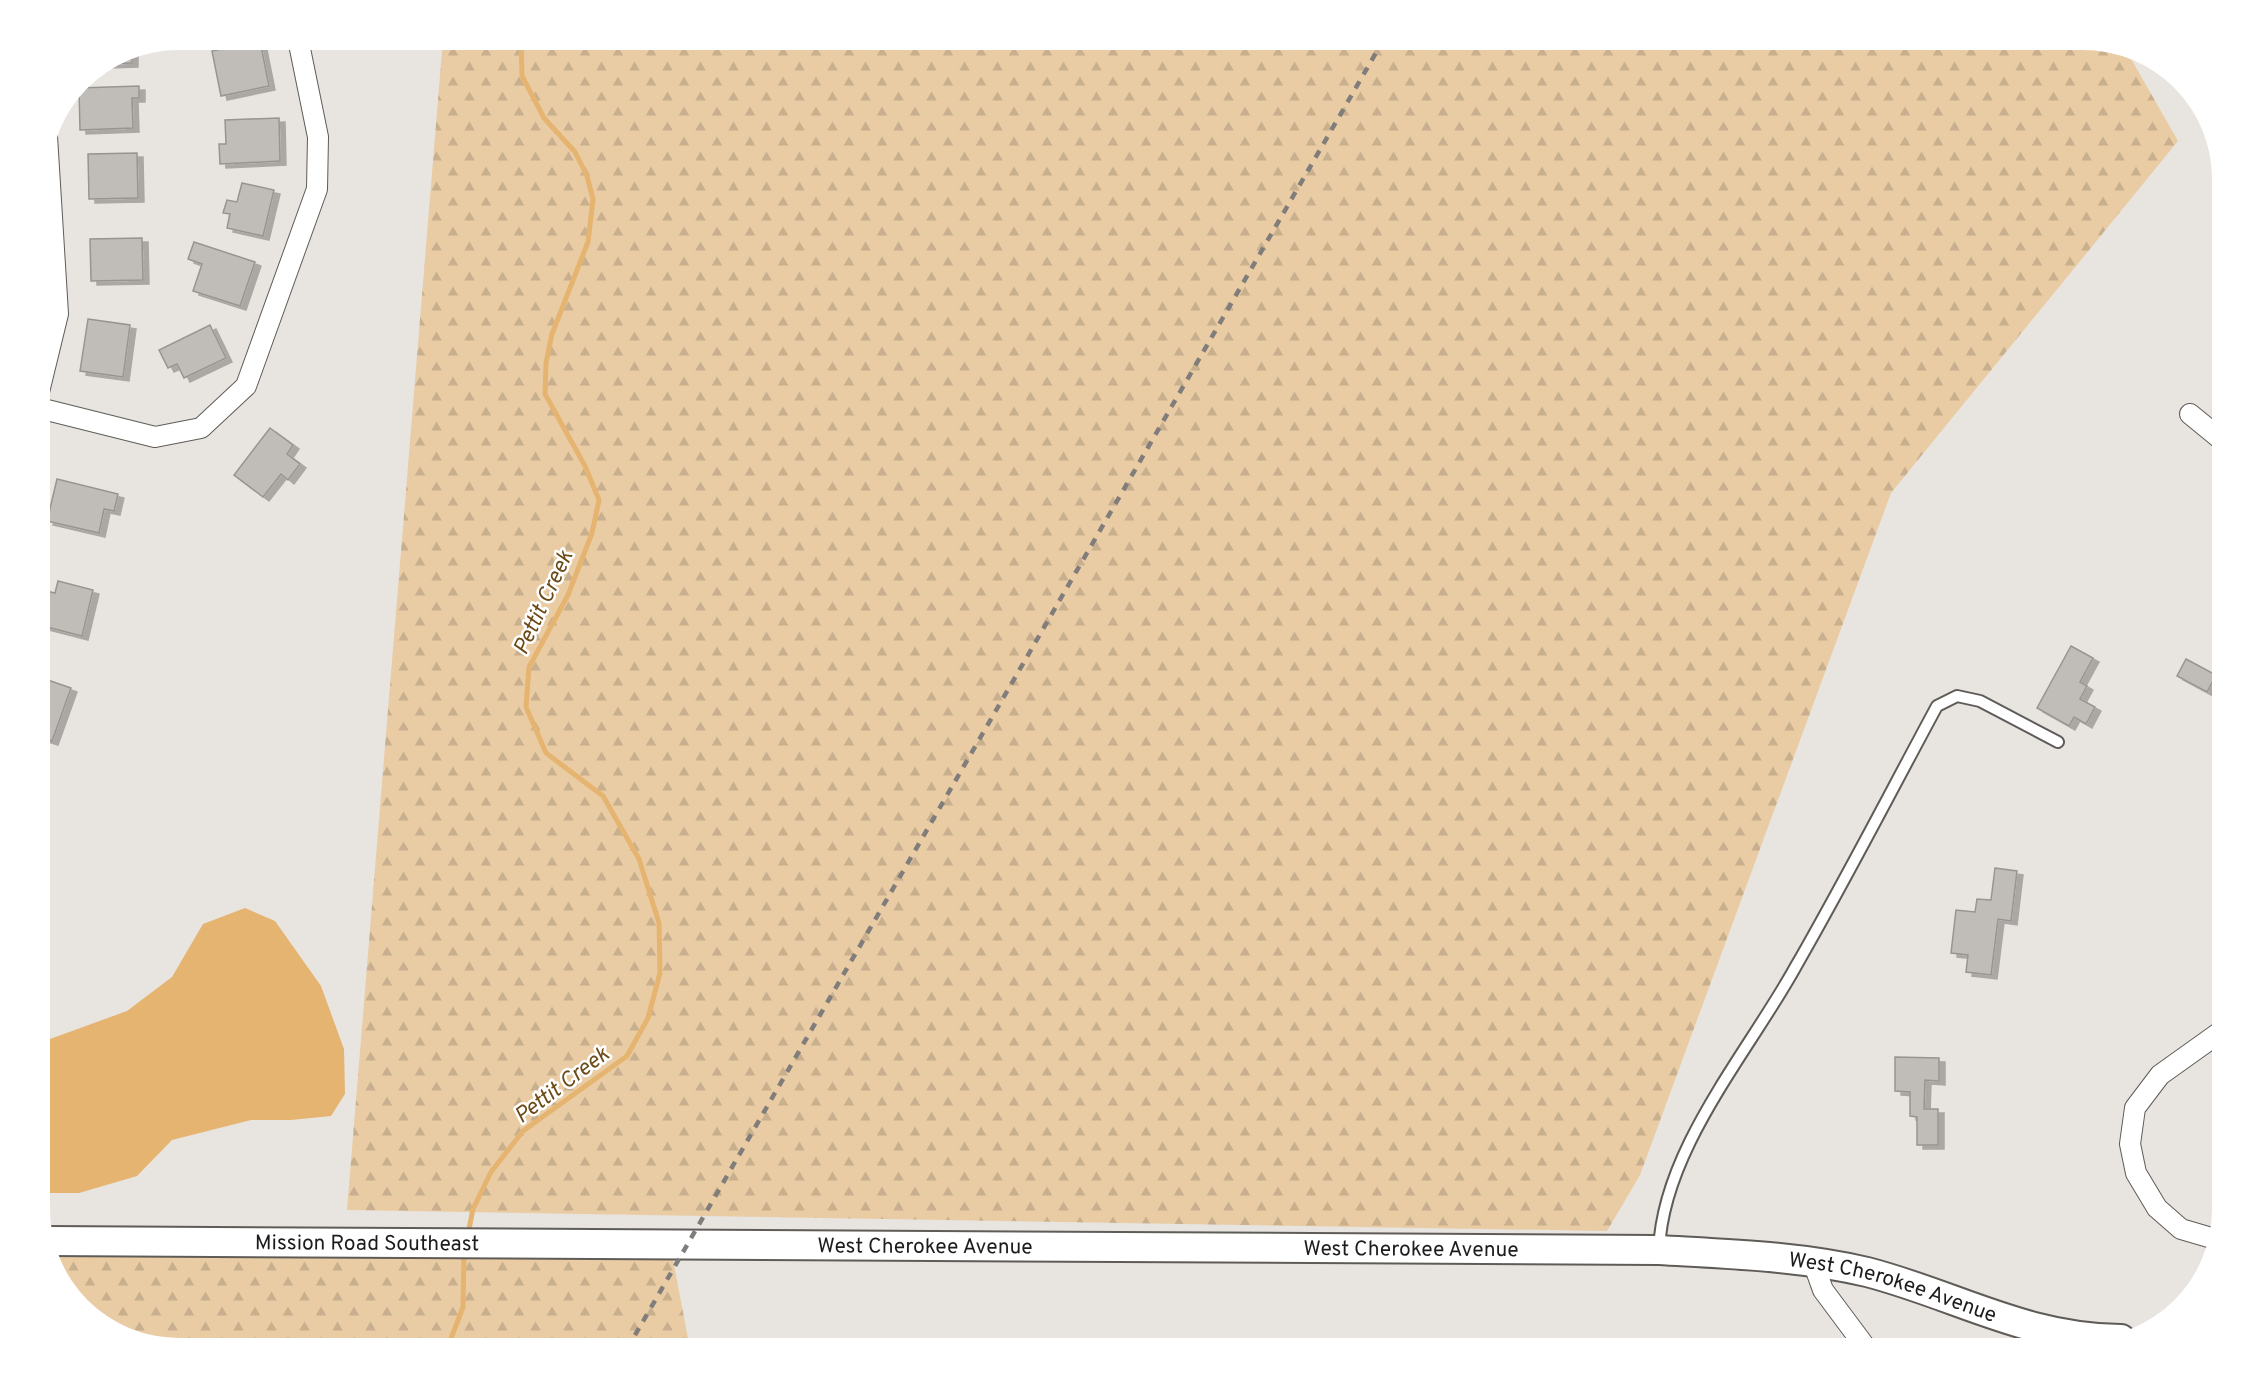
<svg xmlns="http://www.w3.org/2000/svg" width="2262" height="1388" font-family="Overpass,sans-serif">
<defs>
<pattern id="forest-firs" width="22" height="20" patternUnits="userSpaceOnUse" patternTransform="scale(1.5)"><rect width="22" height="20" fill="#eacca4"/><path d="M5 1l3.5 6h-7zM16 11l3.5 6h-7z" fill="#c8af8d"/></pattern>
<filter id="shadow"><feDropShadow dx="6" dy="4" stdDeviation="0" flood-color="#0004"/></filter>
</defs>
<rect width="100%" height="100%" fill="#e8e4df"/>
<g fill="url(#forest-firs)">
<polygon points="443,39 2084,39 2126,50 2178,141 1891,493 1640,1175 1607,1231 347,1210"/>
<polygon points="50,1254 672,1254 690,1349 178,1349 108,1330 58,1280"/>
</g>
<polygon fill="#e5b470" points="245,908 275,921 321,986 344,1049 345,1094 331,1116 291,1120 251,1120 172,1140 137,1176 79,1193 39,1193 39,1043 127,1011 172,977 203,924"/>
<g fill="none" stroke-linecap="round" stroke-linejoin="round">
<g stroke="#e5b470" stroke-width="5">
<polyline points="468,1234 473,1209 491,1172 523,1131 627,1056 648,1018 660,973 659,923 639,859 603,796 546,753 526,707 529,667 568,595 592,533 599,500 585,466 545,394 546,363 552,334 588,242 593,199 587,176 575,152 544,118 522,76 521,39"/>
<polyline points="447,1349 463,1307 464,1252"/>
</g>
</g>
<g fill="#c0bdb8" stroke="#989590" stroke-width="1.5" filter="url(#shadow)">
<polygon points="260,41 269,86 221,96 212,51"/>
<polygon points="132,48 132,63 104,64 125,49"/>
<polygon points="139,86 139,98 132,98 133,128 80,130 79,88"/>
<polygon points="279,118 280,161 220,164 219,144 226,144 225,120"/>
<polygon points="137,153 138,198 89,199 88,154"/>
<polygon points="242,183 274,190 263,236 227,228 230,214 223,213 227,200 237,202"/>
<polygon points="142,238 143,280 91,281 90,239"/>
<polygon points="194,242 255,262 240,306 193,291 202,264 188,259"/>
<polygon points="88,319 130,325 123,377 80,371"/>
<polygon points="210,325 226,358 184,378 177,364 168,368 159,350"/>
<polygon points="270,428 293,445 287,454 300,464 288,480 281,474 263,497 234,475"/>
<polygon points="57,479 118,494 114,511 104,509 99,533 47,521"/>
<polygon points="58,581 93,590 82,636 39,625 46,591 55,593"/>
<polygon points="2071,646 2093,658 2080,682 2087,686 2080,699 2095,707 2086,724 2074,717 2069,726 2037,708"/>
<polygon points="2186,659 2216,675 2207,692 2177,676"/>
<polygon points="39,677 71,688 52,741 39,737"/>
<polygon points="1995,868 2017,871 2011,921 1998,919 1991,975 1966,972 1968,955 1951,953 1956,910 1975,912 1977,899 1991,900"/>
<polygon points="1895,1057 1939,1058 1939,1081 1925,1080 1924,1109 1938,1109 1938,1145 1917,1145 1917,1117 1910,1116 1910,1092 1895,1091"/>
</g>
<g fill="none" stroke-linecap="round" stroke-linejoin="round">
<g stroke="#5f5c58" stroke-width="14">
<path id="lane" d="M1659,1250C1663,1149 1748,1053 1796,966C1845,881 1890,793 1937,706L1957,696L1980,701L2058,742"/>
</g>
<g stroke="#5f5c58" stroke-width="22">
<g id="street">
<polyline points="39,392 58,314 47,136"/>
<polyline points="39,408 155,437 201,428 246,386 317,189 318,137 298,39"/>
<polyline points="2190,414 2223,441"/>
<polyline points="2215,1239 2181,1229 2157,1208 2136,1173 2130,1144 2135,1108 2160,1075 2223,1030"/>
<polyline points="1813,1262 1823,1290 1867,1349"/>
</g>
</g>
<g stroke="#5f5c58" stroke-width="32">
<g id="secondary">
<path id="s1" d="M46,1241L1659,1250C1728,1254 1799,1256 1867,1272C1956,1295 2024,1338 2121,1339"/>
</g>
</g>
<use href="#lane" stroke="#fff" stroke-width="10"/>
<use href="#street" stroke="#fff" stroke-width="20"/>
<use href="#secondary" stroke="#fff" stroke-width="28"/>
<polyline stroke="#807d7a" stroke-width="4.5" stroke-dasharray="8 8" stroke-linecap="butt" points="627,1349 1384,39"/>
</g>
<g text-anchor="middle" stroke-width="5" stroke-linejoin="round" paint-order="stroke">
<g font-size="21" fill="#1e1c1b" stroke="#fff">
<text dy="7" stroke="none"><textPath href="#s1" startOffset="321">Mission Road Southeast</textPath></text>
<text dy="7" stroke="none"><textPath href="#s1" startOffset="879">West Cherokee Avenue</textPath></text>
<text dy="7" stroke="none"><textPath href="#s1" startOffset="1365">West Cherokee Avenue</textPath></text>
<text dy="7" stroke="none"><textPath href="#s1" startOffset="1851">West Cherokee Avenue</textPath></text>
</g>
<g font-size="22" font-style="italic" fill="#6b4a16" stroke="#fff">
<text transform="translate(542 602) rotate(-65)" y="8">Pettit Creek</text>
<text transform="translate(561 1084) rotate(-37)" y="8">Pettit Creek</text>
</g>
</g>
<path d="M0 0H2262V1388H0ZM179 50H2083A129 129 0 0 1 2212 179V1209A129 129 0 0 1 2083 1338H179A129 129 0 0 1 50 1209V179A129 129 0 0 1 179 50Z" fill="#fff" fill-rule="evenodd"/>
</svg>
